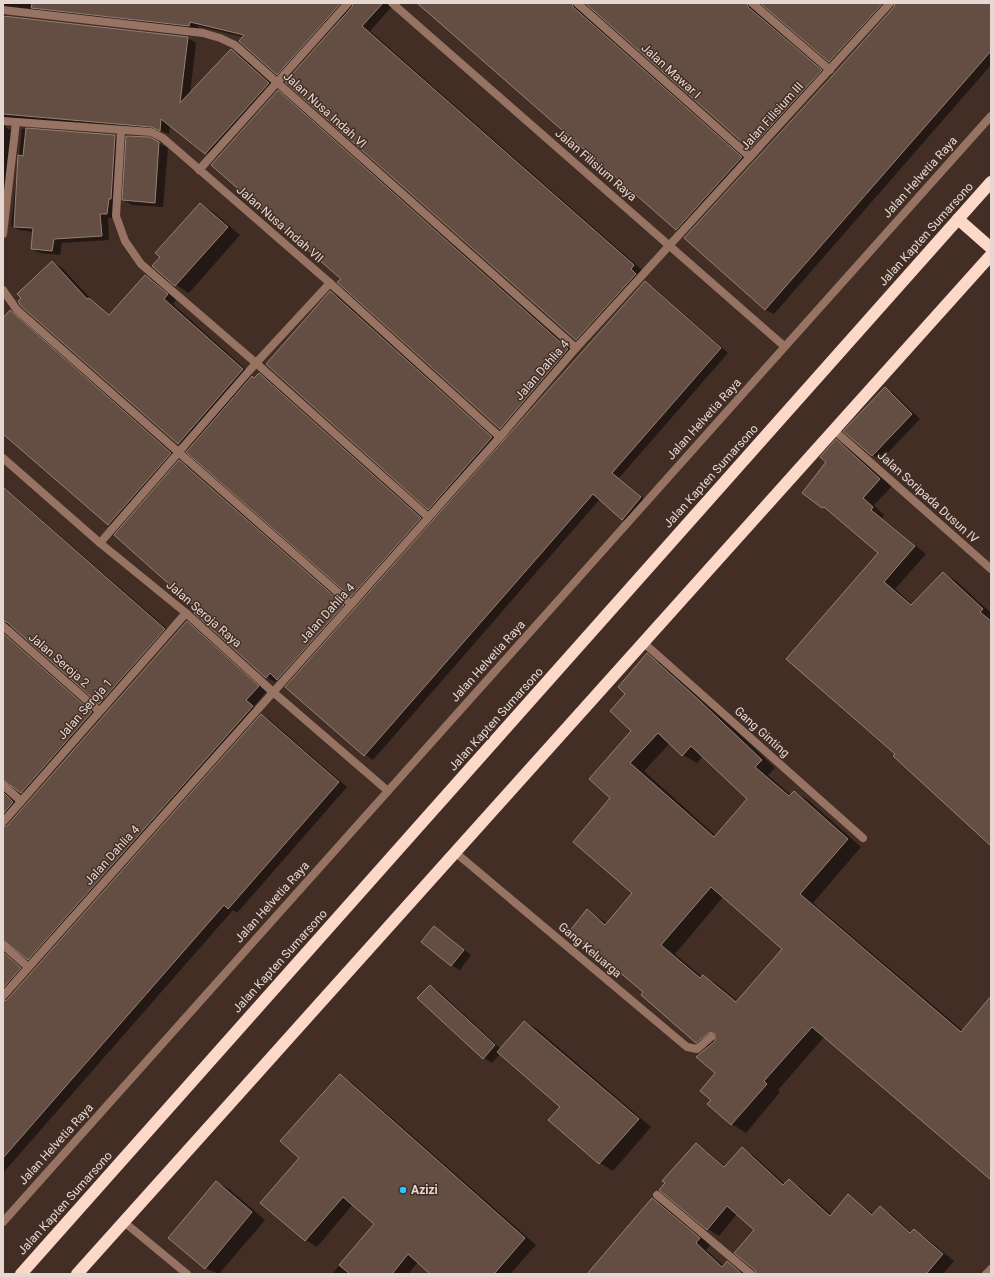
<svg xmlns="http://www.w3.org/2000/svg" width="994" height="1277" font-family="Roboto,sans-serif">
<rect width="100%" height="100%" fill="#422e25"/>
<g fill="#0007" fill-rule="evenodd">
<polygon points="3,3 395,3 370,31 642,270 585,344 576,339 340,19 286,79 277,74 243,37 198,26 198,30 9,9 6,17 188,38 196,43 190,94 231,50 240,55 277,88 215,159 170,125 169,134 161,131 10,120 6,125 6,128 18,133 3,229"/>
<polygon points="419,3 895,3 838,66 830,61 762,3 757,4 755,8 757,13 829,75 759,153 750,148 587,3 582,3 580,8 582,13 750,163 685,234 676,229"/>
<polygon points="896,3 991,3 991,65 774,314 766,310 685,237 895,7"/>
<polygon points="278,91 286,96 576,354 509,433 510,434 645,282 653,287 728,353 619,478 649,503 631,524 623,519 600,499 373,760 365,755 446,506 445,505 437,514 429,509 331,292 339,297 501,444 510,434 500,428 342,279"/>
<polygon points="22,129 115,136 123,141 115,218 108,218 109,240 62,243 60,255 40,253 32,249 33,232 19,230 11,226"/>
<polygon points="149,138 168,148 163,207 132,205 123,200"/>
<polygon points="201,204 213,212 240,235 189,293 176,285 153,266"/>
<polygon points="52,262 61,267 93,301 110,315 145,276 154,281 176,300 173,304 252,375 250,377 254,379 259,374 267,379 429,523 360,601 351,596 189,450 179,444 22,306"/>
<polygon points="10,311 19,316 179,458 117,529 109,524 3,432 3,319"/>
<polygon points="885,388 893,393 920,419 881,460 872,455"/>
<polygon points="836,440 848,447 892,486 874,505 884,515 882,518 926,554 895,589 913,605 943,573 955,580 991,613 991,844 896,754 879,553 834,514 803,492 827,462"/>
<polygon points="179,461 188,466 351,610 286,684 278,679 275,682 266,677 199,609"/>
<polygon points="3,486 173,634 108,708 100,703 11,625 7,628 8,636 100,718 30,797 11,784 7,786 7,795 21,807 7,824 6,828 187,622 195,627 266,692 254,706 261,712 37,964 11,944 7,947 7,955 28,973 7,998 6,1002 262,715 270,720 347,787 237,913 233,910 3,1173"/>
<path d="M647,655L661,663L715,710L775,768L768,775L791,795L794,792L808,800L861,847L813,903L963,1031L991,997V1179L825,1036L778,1090L780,1092L746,1133L732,1124L709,1104L713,1100L717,1073L708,1048L697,1042L645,992L593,949L584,943L588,911L608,924L634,892L612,798L632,730L627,694ZM670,743L683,755L697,763L703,756L748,799L716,836L644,771ZM724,896L783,948L738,1001L717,984L703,976L702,977L675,954Z"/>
<polygon points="434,927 471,955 460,970 451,965"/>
<polygon points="430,986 439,991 501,1049 525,1022 537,1029 651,1127 613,1171 600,1163 550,1120 561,1107 500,1054 492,1063 484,1058"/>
<polygon points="340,1075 351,1082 536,1245 510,1274 432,1274 418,1262 408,1274 332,1274 375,1224 353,1204 317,1247 306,1240 262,1203 300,1158"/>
<polygon points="696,1144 707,1151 726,1167 742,1149 753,1155 785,1184 789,1180 800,1187 832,1215 848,1196 874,1214 880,1208 891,1214 912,1233 914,1230 925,1237 954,1261 943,1274 756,1274 756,1230 737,1214 719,1236 708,1229"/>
<polygon points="216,1182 229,1189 265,1220 219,1274 205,1268"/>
<polygon points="653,1199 664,1205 710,1245 706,1250 724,1266 727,1262 745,1274 588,1274"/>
</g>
<g fill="#644e44" stroke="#978074" fill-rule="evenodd">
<polygon points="32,3 341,3 277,75 239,41 244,35 190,22 189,26 31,8"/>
<polygon points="353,3 383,3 362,26 634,265 631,269 636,274 576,340 285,82 352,7"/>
<polygon points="417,3 572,3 573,7 742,157 676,230"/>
<polygon points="585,3 747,3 748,7 822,70 750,149"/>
<polygon points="760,3 883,3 829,62"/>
<polygon points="895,3 991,3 991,51 765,310 684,238 834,74 894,7"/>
<polygon points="3,16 188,37 180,103 231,49 269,83 205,154 161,119 160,131 151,127 3,114"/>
<polygon points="278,90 568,349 500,429 337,282 341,279 211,165"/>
<polygon points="26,128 115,135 111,199 109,199 107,214 100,214 102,236 54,239 52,251 31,249 33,228 14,227 18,155 23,156"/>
<polygon points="126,136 150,137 159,142 155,203 122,200"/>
<polygon points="200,203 228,227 175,286 152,266 160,257 155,253"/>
<polygon points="52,261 87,299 89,298 109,315 145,275 168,294 164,299 243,369 178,444 21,306 18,301 21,298 17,294"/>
<polygon points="645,281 721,348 612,473 641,497 622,520 593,494 364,756 285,687"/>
<polygon points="330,291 492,437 428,510 266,364"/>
<polygon points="10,310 171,453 108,525 3,434 3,318"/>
<polygon points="259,373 421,518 351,597 186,452 252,376 254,378"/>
<polygon points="885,387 912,414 872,456 843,431"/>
<polygon points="836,439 880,479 863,498 873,507 871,510 915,546 884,582 911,605 943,572 983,609 980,612 991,621 991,846 893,756 895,754 786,659 878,553 824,507 822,508 802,493 826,462 820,457"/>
<polygon points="179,460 344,605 277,680 270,673 266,678 194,613 197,609 114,535"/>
<polygon points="3,487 165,629 99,704 7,622 3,621"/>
<polygon points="187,621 259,686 246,700 253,706 28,960 3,940 3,827 7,826"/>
<polygon points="3,633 92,712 21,793 3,780"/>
<path d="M647,653L700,701L762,760L755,767L789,796L794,791L848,839L800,894L961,1032L991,996V1180L812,1027L764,1081L767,1084L731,1125L707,1104L711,1100L700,1091L715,1073L696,1057L715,1041V1034L710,1032L696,1043L641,995L643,992L585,943L584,944L569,932L587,909L605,925L632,893L573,842L610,798L589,779L631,731L610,711L625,694L618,687ZM658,733L682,756L691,746L747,799L714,837L630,763ZM711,887L782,949L736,1002L703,975L700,978L661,945Z"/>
<polygon points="261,714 339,782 228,909 224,905 3,1158 3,1001 7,1000"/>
<polygon points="3,792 13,802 3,814"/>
<polygon points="434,926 464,950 451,966 421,942"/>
<polygon points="3,952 21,968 3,988"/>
<polygon points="430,985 495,1045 483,1059 417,998"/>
<polygon points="524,1021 639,1119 599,1164 548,1120 560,1107 497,1052"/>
<polygon points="340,1074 525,1238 494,1274 430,1274 408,1254 392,1274 350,1274 339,1265 374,1224 343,1197 305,1241 260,1203 299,1158 280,1141"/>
<polygon points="696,1143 724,1167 742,1147 783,1185 789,1179 830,1216 848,1194 872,1215 880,1206 910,1233 914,1229 943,1254 926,1274 756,1274 755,1270 734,1253 754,1230 727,1206 707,1230 659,1190 665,1183 662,1181"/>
<polygon points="216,1181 252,1212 205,1269 168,1238"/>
<polygon points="652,1198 700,1238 696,1243 722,1267 727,1261 742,1274 587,1274"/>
</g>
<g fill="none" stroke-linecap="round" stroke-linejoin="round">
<g stroke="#967362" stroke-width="8">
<polyline points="392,3 784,346"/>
<polyline points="577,3 750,157"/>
<polyline points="752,3 830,70"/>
<polyline points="3,10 203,33 220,38 235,45 576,348"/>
<polyline points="3,121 151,132 163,138 330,283 500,437"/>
<polyline points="121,131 116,216 125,241 141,264 256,363 428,517"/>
<polyline points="199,170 348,3"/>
<polyline points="3,234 16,122"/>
<polyline points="3,290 17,310 351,604"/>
<polyline points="835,431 991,569"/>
<polyline points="3,458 100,543 186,613 273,692 388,791"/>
<polyline points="100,543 256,363 330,283"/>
<polyline points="3,626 99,711"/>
<polyline points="645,644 863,838"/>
<polyline points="3,785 21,801"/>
<polyline points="3,822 186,613"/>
<polyline points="456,853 687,1047 697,1049 711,1037"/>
<polyline points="3,945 28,967"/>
<polyline points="3,996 500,437 576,348 890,3"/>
<polyline points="657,1195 751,1274"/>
<polyline points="3,1222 991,116"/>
<polyline points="124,1222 187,1274"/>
<polyline points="986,1274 991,1269"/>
</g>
<g stroke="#fbd8c7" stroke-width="12">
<polyline points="958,219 991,248"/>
<polyline points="21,1274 991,182"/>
<polyline points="77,1274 991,255"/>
</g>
</g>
<circle fill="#25c9fe" stroke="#422e25" stroke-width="1.5" cx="403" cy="1190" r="4"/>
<g text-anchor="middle" stroke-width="3" stroke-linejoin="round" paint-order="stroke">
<g font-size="12" fill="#e5d8d2" stroke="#422e25">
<text transform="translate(671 71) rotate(42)" y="4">Jalan Mawar I</text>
<text transform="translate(325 110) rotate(42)" y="4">Jalan Nusa Indah VI</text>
<text transform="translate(772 116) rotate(-48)" y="4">Jalan Filisium III</text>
<text transform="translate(596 165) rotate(41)" y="4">Jalan Filisium Raya</text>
<text transform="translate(920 177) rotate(-48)" y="4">Jalan Helvetia Raya</text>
<text transform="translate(280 224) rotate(41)" y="4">Jalan Nusa Indah VII</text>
<text transform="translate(926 234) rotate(-48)" y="4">Jalan Kapten Sumarsono</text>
<text transform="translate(542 370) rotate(-49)" y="4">Jalan Dahlia 4</text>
<text transform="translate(704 419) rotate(-48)" y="4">Jalan Helvetia Raya</text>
<text transform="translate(711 476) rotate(-48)" y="4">Jalan Kapten Sumarsono</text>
<text transform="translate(928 497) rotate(42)" y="4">Jalan Soripada Dusun IV</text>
<text transform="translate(327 613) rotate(-48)" y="4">Jalan Dahlia 4</text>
<text transform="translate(204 614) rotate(41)" y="4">Jalan Seroja Raya</text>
<text transform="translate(59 660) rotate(41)" y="4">Jalan Seroja 2</text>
<text transform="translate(488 661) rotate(-48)" y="4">Jalan Helvetia Raya</text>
<text transform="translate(85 709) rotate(-49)" y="4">Jalan Seroja 1</text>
<text transform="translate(496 719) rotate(-48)" y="4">Jalan Kapten Sumarsono</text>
<text transform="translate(762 732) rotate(42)" y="4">Gang Ginting</text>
<text transform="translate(112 855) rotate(-48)" y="4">Jalan Dahlia 4</text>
<text transform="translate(272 902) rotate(-48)" y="4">Jalan Helvetia Raya</text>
<text transform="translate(590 950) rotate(40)" y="4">Gang Keluarga</text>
<text transform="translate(280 961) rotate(-48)" y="4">Jalan Kapten Sumarsono</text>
<text transform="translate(56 1144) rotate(-48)" y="4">Jalan Helvetia Raya</text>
<text transform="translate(65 1203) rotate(-48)" y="4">Jalan Kapten Sumarsono</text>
</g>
<g font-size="12" font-weight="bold" fill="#e5d8d2" stroke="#422e25" text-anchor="start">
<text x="411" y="1194">Azizi</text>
</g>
</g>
<rect width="994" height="1277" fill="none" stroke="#e5d8d2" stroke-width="8"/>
</svg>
